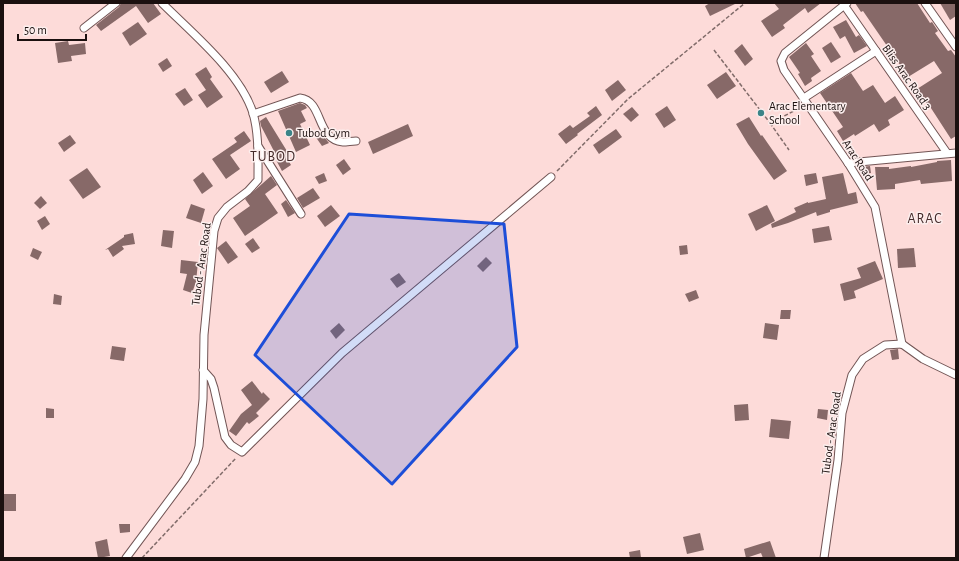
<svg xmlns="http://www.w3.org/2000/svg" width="959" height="561" font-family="'Alegreya Sans',sans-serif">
<rect width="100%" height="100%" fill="#fddbd9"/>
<g fill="#876968">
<polygon points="121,3 153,3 161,14 148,23 136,6 101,31 96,25 119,7"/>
<polygon points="710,3 737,3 710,16 705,6"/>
<polygon points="774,3 821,3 808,13 805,8 783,25 785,28 772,37 761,21 779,9"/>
<polygon points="855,3 917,3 930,23 932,22 938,31 935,33 948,51 951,50 956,57 956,136 951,139 929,105 928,106 917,89 942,73 934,61 908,77 896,59 863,11 861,12"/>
<polygon points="940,3 956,3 956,16 950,20"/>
<polygon points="846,20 856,37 859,35 867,46 854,53 845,36 840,39 833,27"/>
<polygon points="138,22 147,34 130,46 122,33"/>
<polygon points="68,41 69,45 85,43 86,54 71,56 72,61 58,63 55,43"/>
<polygon points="831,42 841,57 831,63 822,48"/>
<polygon points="806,43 814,54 811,56 821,71 811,78 812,81 805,86 798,74 800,73 789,57"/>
<polygon points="742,44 753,59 745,66 734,51"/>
<polygon points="167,58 172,66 163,72 158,64"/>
<polygon points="206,67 212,77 210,79 223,97 207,108 198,95 206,90 195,74"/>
<polygon points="282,71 289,82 271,93 264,82"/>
<polygon points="726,72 736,86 717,99 707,85"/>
<polygon points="851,73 863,91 873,85 885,103 895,96 904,110 888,120 890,125 879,132 874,124 855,136 854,134 843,141 837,131 843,127 820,93"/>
<polygon points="618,80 626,90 612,101 605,90"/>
<polygon points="185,88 193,100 184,106 175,94"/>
<polygon points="300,103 305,105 307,108 301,111 306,121 300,124 310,145 296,152 278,111"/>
<polygon points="596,106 602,115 577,134 578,135 566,144 558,134 570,125 573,128 590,116 587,113"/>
<polygon points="667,106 676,120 664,128 655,114"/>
<polygon points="632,107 639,115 631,122 623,114"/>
<polygon points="266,117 290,156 287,158 291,165 282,171 275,158 277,157 261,126 260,121"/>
<polygon points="749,117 761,136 762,135 787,171 774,180 748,144 736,124"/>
<polygon points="408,124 413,136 373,154 368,142"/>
<polygon points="616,129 622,137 599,154 593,145"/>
<polygon points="244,131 251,141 230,155 240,169 226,179 212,159 237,142 234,138"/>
<polygon points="321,133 329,143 322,146 315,136"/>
<polygon points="70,135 76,143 64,152 58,143"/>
<polygon points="344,159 351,169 343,175 336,165"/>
<polygon points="951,160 952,181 921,184 920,180 895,184 895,189 877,190 875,167 889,167 889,169 911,166 911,167 937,162 937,161"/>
<polygon points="870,166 871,173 862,174 861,167"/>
<polygon points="87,168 101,187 83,199 69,180"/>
<polygon points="203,172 213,186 202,194 193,180"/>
<polygon points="324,173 327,181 319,184 315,177"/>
<polygon points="816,173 818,183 806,186 804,175"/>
<polygon points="843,173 848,194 856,192 858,203 830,210 830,212 817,216 816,212 788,223 772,228 771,224 796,212 794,208 808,202 808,203 826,199 822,177"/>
<polygon points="271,176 277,185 265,194 278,213 245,236 233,218 250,206 245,199"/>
<polygon points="313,188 320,198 303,208 297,198"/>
<polygon points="41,196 47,203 40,209 34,203"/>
<polygon points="286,200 295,213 288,217 281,204"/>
<polygon points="191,204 205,209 201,223 186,218"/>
<polygon points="331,205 340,216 325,227 317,216"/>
<polygon points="767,205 775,221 756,231 748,214"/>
<polygon points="45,216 50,224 42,230 37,221"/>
<polygon points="829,226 832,240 814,243 812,229"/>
<polygon points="163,230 174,231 172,248 161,246"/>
<polygon points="133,233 135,244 122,246 124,249 113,257 108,249 105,250 124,237 124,235"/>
<polygon points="253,238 260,248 252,253 245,244"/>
<polygon points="226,241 238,257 228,264 217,248"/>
<polygon points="687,245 688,254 680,255 679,246"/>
<polygon points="33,248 42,252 38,260 30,256"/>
<polygon points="914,248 916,267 898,268 897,249"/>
<polygon points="486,257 492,263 483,272 477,266"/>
<polygon points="181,260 198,262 196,282 192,293 183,290 187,274 180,273"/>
<polygon points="875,261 883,279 854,291 856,298 844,301 840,284 861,278 857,268"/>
<polygon points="399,273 406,282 397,288 390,279"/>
<polygon points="696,290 699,298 689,302 685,294"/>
<polygon points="54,294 62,296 61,305 53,304"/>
<polygon points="781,310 791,310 790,319 780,319"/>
<polygon points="339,323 345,330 336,339 330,331"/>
<polygon points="765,323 779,325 777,340 763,338"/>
<polygon points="112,346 126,348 124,361 110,359"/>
<polygon points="898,349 899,359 892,360 890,350"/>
<polygon points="252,381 262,394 263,392 270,399 256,413 259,416 249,424 247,422 236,436 229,431 241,414 252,405 241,390"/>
<polygon points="748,404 749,420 735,421 734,405"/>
<polygon points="46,408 54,409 54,418 46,418"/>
<polygon points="818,409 828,410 827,420 817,418"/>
<polygon points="771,419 791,421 789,439 769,437"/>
<rect x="3" y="494" width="13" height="17"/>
<polygon points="119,524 130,524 130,532 120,533"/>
<polygon points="700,533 704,550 687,554 683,537"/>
<polygon points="107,539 110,556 98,558 95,542"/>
<polygon points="770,541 776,558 763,558 761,553 746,558 744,549"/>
<polygon points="640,550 641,558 630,558 629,552"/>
</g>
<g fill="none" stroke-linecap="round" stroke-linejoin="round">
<g stroke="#725555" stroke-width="9">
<g id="street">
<polyline points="847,3 785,53 781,61 784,70 848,163 875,207 902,344"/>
<polyline points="925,3 956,47"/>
<polyline points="844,5 947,153"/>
<polyline points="84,28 116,3"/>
<polyline points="804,98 876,51"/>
<path d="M253,114L300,98C324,101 315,139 343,142C347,142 352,141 356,141"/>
<polyline points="258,146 301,214"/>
<polyline points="848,163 956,153"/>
<polyline points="902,344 923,359 956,375"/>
<polyline points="203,370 211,379 214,388 225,437 231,445 242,452 342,353 551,177"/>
<path d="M126,558L185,479L195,462L199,446L203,399L204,335L214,231L218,218L227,207L248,191L258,180C258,158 259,134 253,113C240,72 192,33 162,3"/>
<polyline points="824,558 838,460 842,413 852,375 863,359 885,345 902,344"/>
</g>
</g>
<g stroke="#816c6a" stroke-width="1.5" stroke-dasharray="4 2" stroke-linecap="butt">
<polyline points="714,50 770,123 800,108"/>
<polyline points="770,123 789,150"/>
<polyline points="557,171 628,99 745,3"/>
<polyline points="142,558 236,458"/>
</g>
<use href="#street" stroke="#fff" stroke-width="7"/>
</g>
<path fill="#1d4ed8" fill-opacity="0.2" stroke="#1d4ed8" stroke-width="3" stroke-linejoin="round" d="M349,214L504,224L517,347L392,484L255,355Z"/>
<g fill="#3b8488" stroke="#fceeed" stroke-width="1.5">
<circle cx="761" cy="113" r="4"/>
<circle cx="289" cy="133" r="4"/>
</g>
<g text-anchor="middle" stroke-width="3" stroke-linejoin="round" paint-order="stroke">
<g font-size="12" fill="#1b100f" stroke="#fceeed">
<text transform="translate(907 77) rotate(55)" y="4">Bliss Arac Road 3</text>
<text transform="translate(858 160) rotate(57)" y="4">Arac Road</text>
<text transform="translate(201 264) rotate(-82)" y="4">Tubod - Arac Road</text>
<text transform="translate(831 433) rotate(-82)" y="4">Tubod - Arac Road</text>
</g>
<g font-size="12" fill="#1b100f" stroke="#fceeed" text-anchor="start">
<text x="769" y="110">Arac Elementary<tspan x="769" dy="14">School</tspan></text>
<text x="297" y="137">Tubod Gym</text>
</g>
<g font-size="14" letter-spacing="1" fill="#442a2a" stroke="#fceeed">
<text x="273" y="161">TUBOD</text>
<text x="925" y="223">ARAC</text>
</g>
</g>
<rect width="959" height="561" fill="none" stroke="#1b100f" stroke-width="8"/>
<path d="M18 34v6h68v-6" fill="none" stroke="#1b100f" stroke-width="2"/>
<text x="24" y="34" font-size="12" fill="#1b100f" stroke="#fceeed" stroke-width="3" paint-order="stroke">50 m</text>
</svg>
